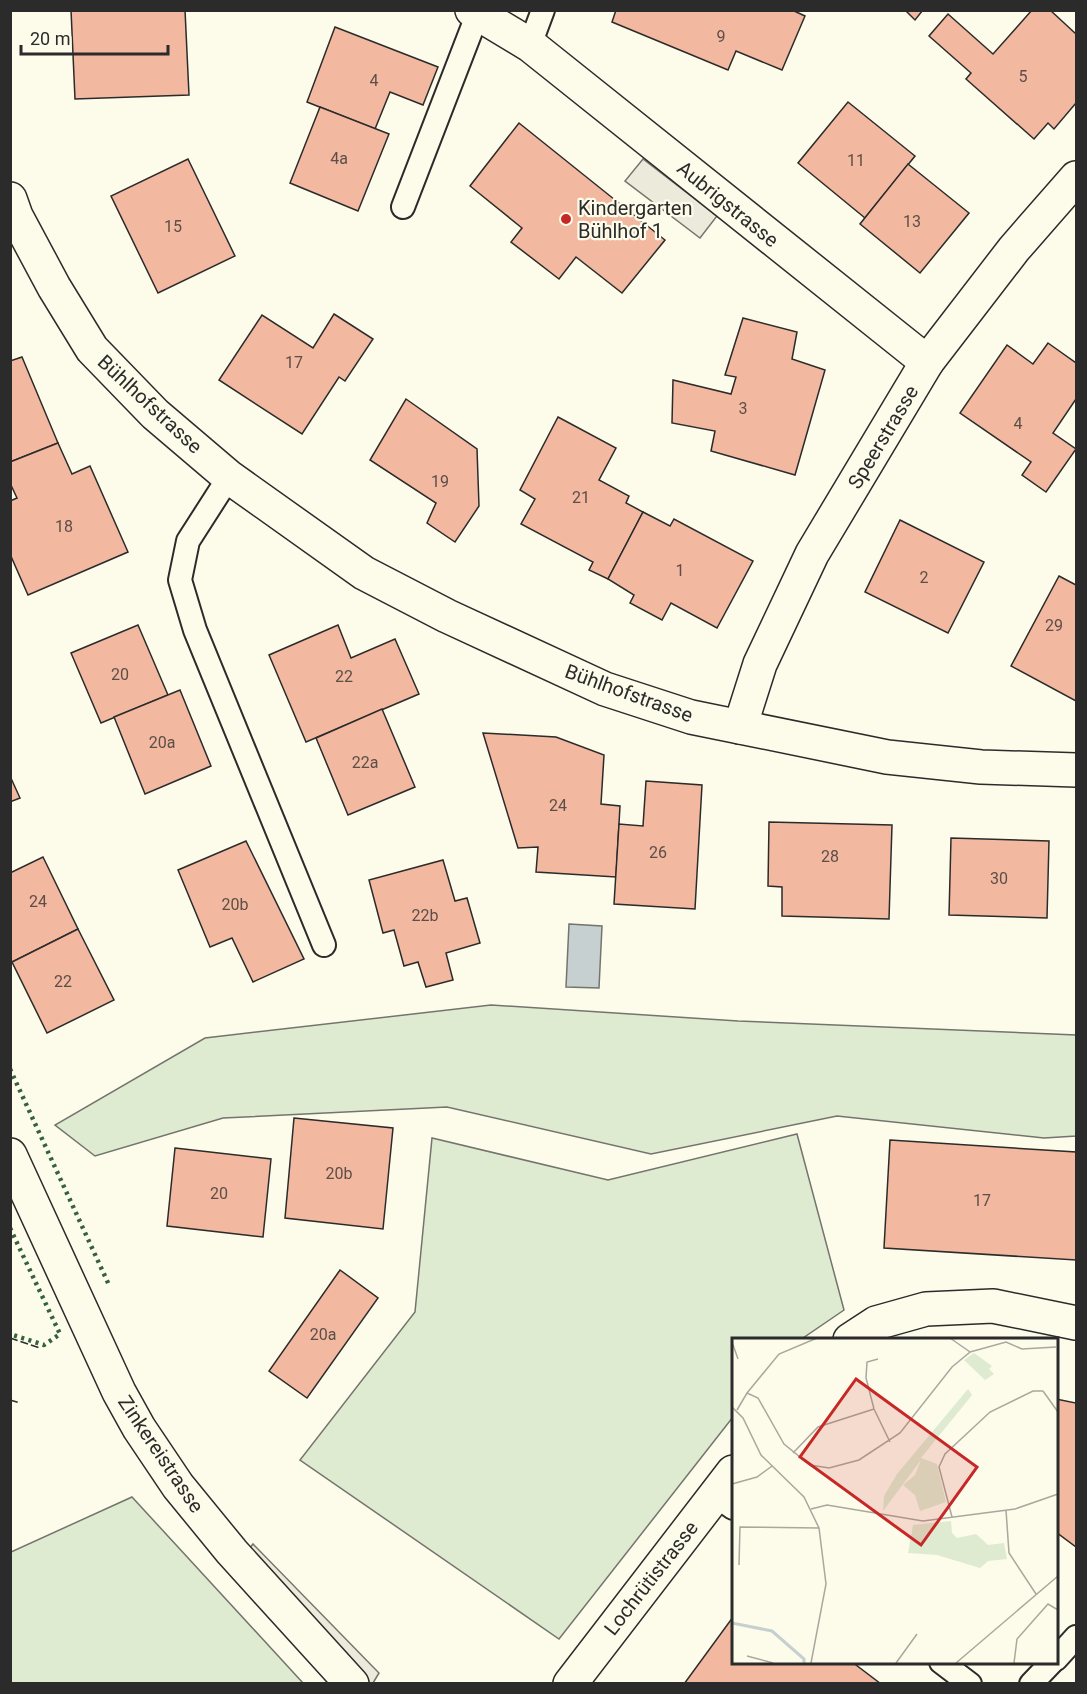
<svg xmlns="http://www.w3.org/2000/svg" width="1087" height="1694" font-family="Roboto,sans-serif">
<rect width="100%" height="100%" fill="#fdfbea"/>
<g fill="#deebd1" stroke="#74746e" stroke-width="1.5">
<polygon points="491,1005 738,1021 1076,1035 1076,1136 1044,1138 837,1116 651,1154 447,1107 223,1118 95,1156 55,1125 205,1038"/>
<polygon points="797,1134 844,1310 800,1340 733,1340 733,1417 559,1639 300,1460 415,1312 432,1138 608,1180"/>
<polygon points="132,1497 303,1683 11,1683 11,1552"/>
</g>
<g fill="#eceadb" stroke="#74746e" stroke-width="1.5">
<polygon points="643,159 717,216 700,238 625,181"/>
<polygon points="253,1544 379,1673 373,1683 368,1683 245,1554"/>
</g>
<polygon fill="#c7d0d0" stroke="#74746e" stroke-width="1.5" points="569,924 602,926 599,988 566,987"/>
<g fill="#f2b8a0" stroke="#2b2b2b" stroke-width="1.5">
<polygon points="71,10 185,10 189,95 75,99"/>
<polygon points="616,10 792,10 805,16 782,70 736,51 728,70 612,22"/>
<polygon points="905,10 923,10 915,20"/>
<polygon points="1032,10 1050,10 1076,34 1076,103 1054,129 1048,123 1034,139 966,79 971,73 929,36 948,14 993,54"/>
<polygon points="335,27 438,67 423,105 390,92 375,129 307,102"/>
<polygon points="848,102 915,156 865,218 798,163"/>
<polygon points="320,107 389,134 358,211 290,183"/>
<polygon points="519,123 665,240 622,293 576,257 559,279 511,242 522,228 470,186"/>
<polygon points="188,159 235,256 158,293 111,196"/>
<polygon points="908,164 969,213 920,273 860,224"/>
<polygon points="334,314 373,339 345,381 339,377 302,434 219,380 262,315 313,348"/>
<polygon points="743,318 797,332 792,359 825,370 795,475 711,451 715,431 672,423 673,380 731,394 736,377 725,375"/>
<polygon points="1048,343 1076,363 1076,399 1053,433 1076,449 1046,492 1022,475 1031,462 960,413 1007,345 1033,364"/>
<polygon points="22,357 58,443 10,462 10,361"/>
<polygon points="406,399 477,449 479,506 455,542 427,523 436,503 370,460"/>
<polygon points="558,417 616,448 599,480 629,496 626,503 643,512 608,579 589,570 593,562 521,524 535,499 520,490"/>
<polygon points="58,443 72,474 90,466 128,552 28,595 10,554 10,501 17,498 10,483 10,462"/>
<polygon points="643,512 670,526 674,519 753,561 717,628 671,603 662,620 630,603 634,595 608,579"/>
<polygon points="900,520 984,562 948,633 865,592"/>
<polygon points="1059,576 1076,585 1076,701 1011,666"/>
<polygon points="138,625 168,695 101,723 71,653"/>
<polygon points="338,625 351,658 395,639 419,694 306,742 269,655"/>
<polygon points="180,690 211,766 145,794 114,717"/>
<polygon points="382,709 415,787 348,815 316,738"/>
<polygon points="483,733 556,737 604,755 601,804 620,806 616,877 536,872 538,847 518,848"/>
<polygon points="10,776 20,798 10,802"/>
<polygon points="646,781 702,785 695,909 614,904 619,824 643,826"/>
<polygon points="769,822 892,825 889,919 782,916 782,887 768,886"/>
<polygon points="951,838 1049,841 1047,918 949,915"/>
<polygon points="246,841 304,959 253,982 232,938 210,947 178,870"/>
<polygon points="43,857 78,929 12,962 10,958 10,873"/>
<polygon points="443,860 455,901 467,898 480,943 446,953 453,980 426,987 418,962 404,966 394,930 383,933 369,880"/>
<polygon points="78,929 114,1000 47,1033 12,962"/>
<polygon points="294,1118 393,1128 383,1229 285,1218"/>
<polygon points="890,1140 1076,1152 1076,1260 884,1248"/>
<polygon points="175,1148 271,1159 263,1237 167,1226"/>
<polygon points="340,1270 378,1298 307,1398 269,1371"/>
<polygon points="1056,1399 1076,1403 1076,1547 1056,1532"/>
<polygon points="733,1617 733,1662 852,1662 881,1684 684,1684"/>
</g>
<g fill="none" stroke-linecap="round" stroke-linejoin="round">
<g stroke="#2b2b2b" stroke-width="26">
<g id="service">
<polyline points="530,45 543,10"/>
<polyline points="403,207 478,13"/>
<polyline points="229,477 188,541 180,580 195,630 324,945"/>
<polyline points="715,1495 733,1508"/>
<polyline points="1056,1659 1076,1637"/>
<polyline points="941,1662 970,1684"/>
<polyline points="1031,1684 1052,1662"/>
</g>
</g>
<g stroke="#2b2b2b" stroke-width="36">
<g id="minor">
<polyline points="472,10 530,45 927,362"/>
<polyline points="10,199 16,216 54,287 92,349 155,414 229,477 364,573 447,616 605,689 691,717 887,757 981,767 1076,770"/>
<polyline points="740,727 760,664 812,554 927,362 1014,249 1076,178"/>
<polyline points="10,1155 119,1392 139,1428 178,1486 232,1552 352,1684"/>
<polyline points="850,1340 876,1323 926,1309 993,1306 1076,1323"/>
<polyline points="570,1684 733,1472"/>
</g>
</g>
<use href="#service" stroke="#fdfbea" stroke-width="22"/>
<use href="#minor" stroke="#fdfbea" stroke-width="33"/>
<g stroke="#34623c" stroke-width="4.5" stroke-dasharray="3 4.5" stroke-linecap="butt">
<polyline points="10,1069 109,1285"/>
<polyline points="10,1228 60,1334 44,1345 10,1334"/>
</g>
<g stroke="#2b2b2b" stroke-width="1.5" stroke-dasharray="8 3" stroke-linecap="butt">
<polyline points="10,1338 40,1348"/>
<polyline points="10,1400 20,1403"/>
</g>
</g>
<circle fill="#c62828" stroke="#fdfbea" stroke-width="2" cx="566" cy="219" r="6"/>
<g text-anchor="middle" stroke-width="4.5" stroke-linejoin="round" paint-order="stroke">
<g font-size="16" fill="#5d4e48">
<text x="721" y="42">9</text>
<text x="1023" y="82">5</text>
<text x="374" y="86">4</text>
<text x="339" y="164">4a</text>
<text x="856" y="166">11</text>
<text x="912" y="227">13</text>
<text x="173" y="232">15</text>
<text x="294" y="368">17</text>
<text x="743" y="414">3</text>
<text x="1018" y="429">4</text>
<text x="440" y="487">19</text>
<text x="581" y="503">21</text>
<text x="64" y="532">18</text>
<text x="680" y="576">1</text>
<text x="924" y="583">2</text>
<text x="1054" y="631">29</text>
<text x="120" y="680">20</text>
<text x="344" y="682">22</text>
<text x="162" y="748">20a</text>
<text x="365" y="768">22a</text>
<text x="558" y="811">24</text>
<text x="658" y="858">26</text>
<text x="830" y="862">28</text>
<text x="999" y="884">30</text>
<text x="38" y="907">24</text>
<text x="235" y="910">20b</text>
<text x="425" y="921">22b</text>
<text x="63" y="987">22</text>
<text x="339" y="1179">20b</text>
<text x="219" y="1199">20</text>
<text x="982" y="1206">17</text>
<text x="323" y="1340">20a</text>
</g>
<g font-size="20" fill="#2b2b2b" stroke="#fdfbea">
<text transform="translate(728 204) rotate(39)" y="7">Aubrigstrasse</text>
<text transform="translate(150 404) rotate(43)" y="7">Bühlhofstrasse</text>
<text transform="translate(883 437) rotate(-59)" y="7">Speerstrasse</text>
<text transform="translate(629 693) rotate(20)" y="7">Bühlhofstrasse</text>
<text transform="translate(161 1454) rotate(56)" y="7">Zinkereistrasse</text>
<text transform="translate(651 1578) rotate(-52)" y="7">Lochrütistrasse</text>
</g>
<g font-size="20" fill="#2b2b2b" stroke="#fdfbea" text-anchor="start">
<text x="578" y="215">Kindergarten<tspan x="578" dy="23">Bühlhof 1</tspan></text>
</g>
</g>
<g transform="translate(732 1338)">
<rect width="326" height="326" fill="#fdfbea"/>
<path d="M242,15L260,28L257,31L262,36L253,42L232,22ZM236,51L240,57L189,120L205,126L214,164L188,173L183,157L171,147L183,137L189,122L151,173L152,158L165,136ZM219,183L220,195L225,200L244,196L256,207L272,205L275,221L256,223L248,230L205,217L176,215L181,187Z" fill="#deebd1"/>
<path fill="none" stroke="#c7d0d0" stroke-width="3" d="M0,285L40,293L72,321V325"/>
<path fill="none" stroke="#a9a89e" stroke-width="1.5" d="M0,4L6,21M238,14L274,4L290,11L324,9M146,21L135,24L134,40L142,71L158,104M311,53L326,74M15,55L47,16L85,0M0,69L11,80L29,117L72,159L87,190L94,246L79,325M5,72L15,55L26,60L52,106L78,127L97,130L127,122L168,95L220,29L238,14L218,0M61,115L86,89L142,71M0,146L25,139L40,128M79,171L95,167L191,183L283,171L326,156M274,172L277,215L304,256M220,179L207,129L213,116L258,74L301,53H311M7,227L8,189L87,190M15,318L41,325M164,325L185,296M224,325L326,238M282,325L285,301L316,266L326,272"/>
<path fill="#c62828" fill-opacity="0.15" stroke="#c62828" stroke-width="3" d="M124,41L245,129L189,207L68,119Z"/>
<rect width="326" height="326" fill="none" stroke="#2b2b2b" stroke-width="3"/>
</g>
<rect width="1087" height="1694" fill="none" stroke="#2b2b2b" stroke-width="24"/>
<path d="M21 45v9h147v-9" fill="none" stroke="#2b2b2b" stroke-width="3"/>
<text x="30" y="45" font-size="18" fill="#2b2b2b" stroke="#fdfbea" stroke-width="4.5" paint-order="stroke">20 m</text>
</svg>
